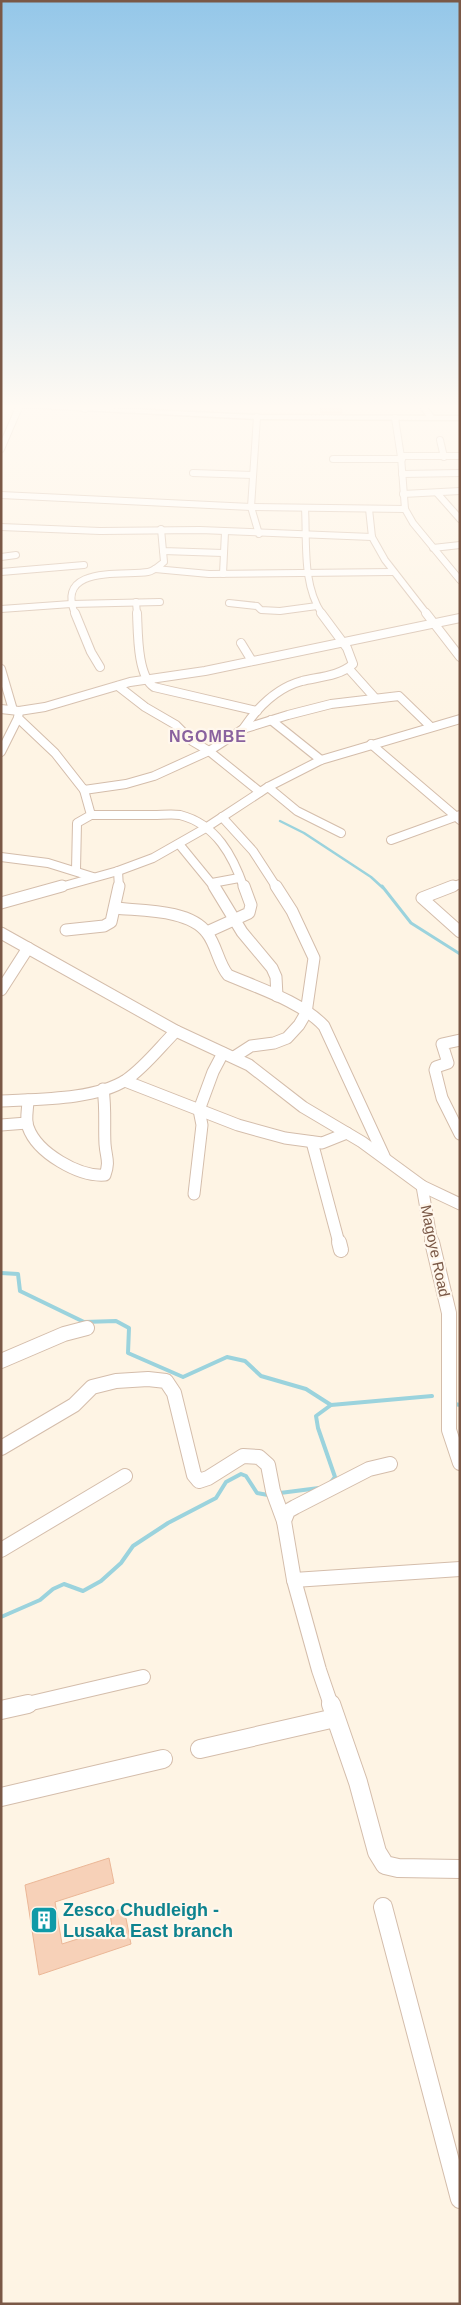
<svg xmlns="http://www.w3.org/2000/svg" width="461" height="2305" font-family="Helvetica,sans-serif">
<rect width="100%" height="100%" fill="#fef4e4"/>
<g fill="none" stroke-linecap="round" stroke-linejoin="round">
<polyline stroke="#9bd3dd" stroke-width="2.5" points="280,821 304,833 371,877 383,888"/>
<polyline stroke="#9bd3dd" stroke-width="3" points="382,886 411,923 460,954"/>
<g stroke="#9bd3dd" stroke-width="4">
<polyline points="1,1273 18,1274 20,1291 84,1322 116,1321 129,1328 128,1353 183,1377 227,1357 245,1361 261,1376 306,1389 331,1405 432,1396"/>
<polyline points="455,1404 460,1405"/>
<polyline points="331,1405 316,1416 318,1428 335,1477 331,1482"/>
<polyline points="280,1493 319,1488"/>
<polyline points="1,1617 40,1600 53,1589 64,1584 83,1591 101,1581 121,1563 133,1546 168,1523 216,1498 226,1482 241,1474 246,1476 257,1493 268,1495"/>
</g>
</g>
<g fill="#f7d1b8" stroke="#ebb797">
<polygon points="319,403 340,403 342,413 321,413"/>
<polygon points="109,1858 114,1883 55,1902 62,1944 112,1928 110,1913 124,1908 131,1944 39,1975 25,1885"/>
</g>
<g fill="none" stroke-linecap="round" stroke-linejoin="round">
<g stroke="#d4bdab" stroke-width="8">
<g id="street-far4">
<polyline points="420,403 431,417"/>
<polyline points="85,409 88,403"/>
<polyline points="257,417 251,507 259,534"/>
<polyline points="395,418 401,457 405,509 413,523 460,580"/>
<polyline points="440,440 444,457"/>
<polyline points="1,449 20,405"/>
<polyline points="401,456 460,456"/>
<polyline points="333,459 402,459"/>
<polyline points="193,473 252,475"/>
<polyline points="402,474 460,473"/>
<polyline points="437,493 460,519"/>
<polyline points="403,494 460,491"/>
<polyline points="1,495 251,507 405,509"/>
<path d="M305,508C307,543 302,584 322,614"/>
<polyline points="369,509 372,537 385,560 427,614"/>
<polyline points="1,527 100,531 200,530 372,537"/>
<polyline points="161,529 163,551 223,553"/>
<polyline points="433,548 460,545"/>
<polyline points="1,557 16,555"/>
<polyline points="155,569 209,574 393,572"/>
<polyline points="1,572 84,565"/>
<polyline points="223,574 225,532"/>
<polyline points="136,602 137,614"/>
<polyline points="229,603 257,606 261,610 280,611 317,606"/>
<polyline points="1,609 71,604 160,602"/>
<path d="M75,614C55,565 123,576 148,572C154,571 159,566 164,562L163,551"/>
</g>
</g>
<g stroke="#d4bdab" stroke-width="10">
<g id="street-far3">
<polyline points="75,613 91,652 100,667"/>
<path d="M137,613C138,632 137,676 154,687L257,711"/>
<polyline points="426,613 460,657"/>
<polyline points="241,643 252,661"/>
<polyline points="1,669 13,710"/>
<polyline points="349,669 375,698"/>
<polyline points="118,686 145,707 176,725 192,741 209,751 260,792"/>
<polyline points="1,709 19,711 45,707 130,682 205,671 460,618"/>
<polyline points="19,711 18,718 55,753 84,790 126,784 154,776 209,751 243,729 288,715 331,704 399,696 430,726"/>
<polyline points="271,720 321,760"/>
<path d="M243,729C257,708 276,688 302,681C319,677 340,676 353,664L347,648L321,613"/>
<polyline points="371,744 460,820"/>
<polyline points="1,752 18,718"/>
<polyline points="268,787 297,811 341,833"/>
<path d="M91,815C112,815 132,815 153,815C162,815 172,814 180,815C216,824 233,856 244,888"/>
<polyline points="222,817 253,851 277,888"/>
<polyline points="391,840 460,815"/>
<polyline points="179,844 215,888"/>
<polyline points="1,857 48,863 93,877"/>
<polyline points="76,870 77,823 91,815 84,790"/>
<polyline points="118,871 119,888"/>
<polyline points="212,883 239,878"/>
<polyline points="57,888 118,871 153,858 204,829 268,787 321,760 460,719"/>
<polyline points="449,888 460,884"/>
</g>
</g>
<g stroke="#d4bdab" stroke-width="13">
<g id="street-far2">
<polyline points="214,886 242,932 272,968 276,977 277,996"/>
<polyline points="453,886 422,898 460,932"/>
<polyline points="1,903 62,886"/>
<path d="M115,908C141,911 190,909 207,933C217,946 218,963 228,975C258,988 302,1002 324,1026L384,1156"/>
<polyline points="66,930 104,926 111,922 119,886"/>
<polyline points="207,932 249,913 251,905 244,886"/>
<polyline points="1,933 176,1031 249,1065 303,1107 362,1142 422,1186 460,1204"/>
<polyline points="1,990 28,948"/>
<polyline points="460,1040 442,1044 448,1063 436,1067 435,1070 442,1098 460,1134"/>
<polyline points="234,1057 251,1046 274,1043 287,1038 299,1025 306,1013 314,958 292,911 276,886"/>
<polyline points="125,1081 238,1125 285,1138 322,1143 347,1133"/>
<path d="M28,1100C28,1109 25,1119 28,1127C37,1153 79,1177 105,1175C110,1161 106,1158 105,1144C104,1126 106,1108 103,1089"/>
<path d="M1,1101C37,1099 95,1100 126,1080C145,1067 160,1047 176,1031"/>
<polyline points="1,1125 27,1123"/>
<polyline points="312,1142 339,1243"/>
<polyline points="422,1186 432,1243"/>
<polyline points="194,1194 202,1125 199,1110 213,1072 223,1053"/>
</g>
</g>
<g stroke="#d4bdab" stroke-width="16">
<g id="street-far1">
<polyline points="339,1242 341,1250"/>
<polyline points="432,1242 449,1313 449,1430 460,1463"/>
<polyline points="1,1361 64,1334 87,1328"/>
<polyline points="1,1448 74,1405 92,1387 116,1381 148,1379 166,1381 174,1393 194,1475 199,1481 208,1478 243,1456 259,1457 268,1465 273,1491 284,1521"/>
<polyline points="1,1550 125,1476"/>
<polyline points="294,1580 460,1569"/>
<polyline points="23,1705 143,1677"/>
<polyline points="331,1705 319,1670 294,1580 284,1521 288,1511 295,1507 369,1469 390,1464"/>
</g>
</g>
<g stroke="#d4bdab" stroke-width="20">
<g id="street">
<polyline points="331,1704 358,1782 377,1852 385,1865 398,1868 460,1869"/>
<polyline points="1,1710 28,1704"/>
<polyline points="200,1749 335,1718"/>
<polyline points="1,1797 163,1759"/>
<polyline points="383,1907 460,2199"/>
</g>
</g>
<g stroke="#d7bda8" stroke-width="3">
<polygon id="secondary" points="1,403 257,415 460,416 460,420 257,419 1,406"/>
</g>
<use href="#street-far4" stroke="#fff" stroke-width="6"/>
<use href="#street-far3" stroke="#fff" stroke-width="8"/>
<use href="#street-far2" stroke="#fff" stroke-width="11"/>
<use href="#street-far1" stroke="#fff" stroke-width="14"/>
<use href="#street" stroke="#fff" stroke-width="18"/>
<use href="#secondary" fill="#fff" fill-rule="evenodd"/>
</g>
<linearGradient id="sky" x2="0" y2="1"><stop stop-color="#94c7e9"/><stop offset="0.56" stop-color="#fffaf3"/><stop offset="1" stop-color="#fffaf3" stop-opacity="0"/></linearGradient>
<rect width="461" height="726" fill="url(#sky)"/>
<defs>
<g id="building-square" transform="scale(1.4375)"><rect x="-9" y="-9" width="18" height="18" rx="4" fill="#0f9aa8" stroke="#fff7ec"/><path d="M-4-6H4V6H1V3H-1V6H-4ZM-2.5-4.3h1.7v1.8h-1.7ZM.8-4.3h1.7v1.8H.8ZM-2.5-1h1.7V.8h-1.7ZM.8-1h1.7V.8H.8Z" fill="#fff"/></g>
</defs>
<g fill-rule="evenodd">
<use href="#building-square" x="44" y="1920"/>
</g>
<g text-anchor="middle" stroke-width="4.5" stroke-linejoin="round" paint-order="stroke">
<g font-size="15" fill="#7a5846" stroke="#fff7ec">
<text transform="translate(435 1251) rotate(78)" y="5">Magoye Road</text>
</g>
<g font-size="16" font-weight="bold" letter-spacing="1" fill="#89619e" stroke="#fff7ec">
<text x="208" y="742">NGOMBE</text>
</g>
<g font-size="18" font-weight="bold" fill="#0d838f" stroke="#fff7ec" text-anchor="start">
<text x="63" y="1916">Zesco Chudleigh -<tspan x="63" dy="21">Lusaka East branch</tspan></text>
</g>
</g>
<rect width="461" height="2305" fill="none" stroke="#7a5846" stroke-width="5"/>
</svg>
